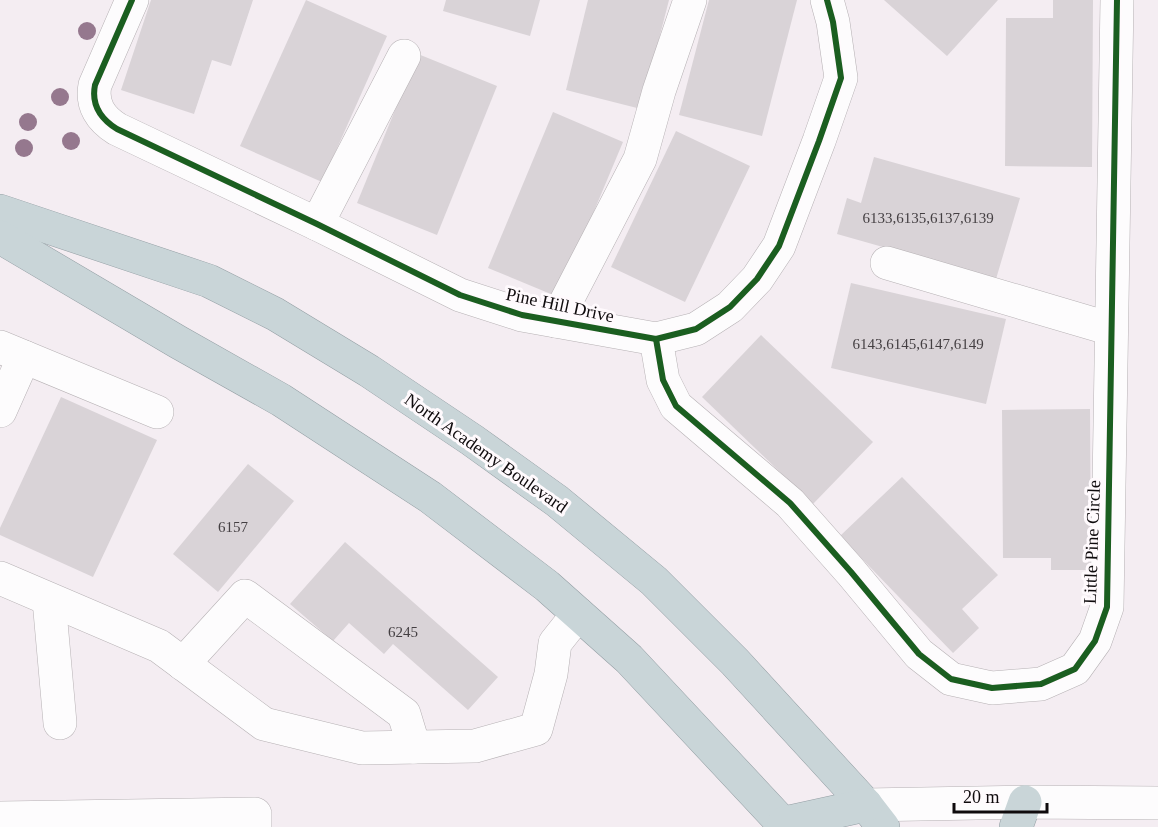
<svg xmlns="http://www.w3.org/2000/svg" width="1158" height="827" font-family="'Times New Roman',serif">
<rect width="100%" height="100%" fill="#f4edf2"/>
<g fill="#d9d3d7">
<polygon points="151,0 253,0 231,66 212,60 194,114 121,90"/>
<polygon points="306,0 387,36 322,182 240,146"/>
<polygon points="446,0 540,0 530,36 443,11"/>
<polygon points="588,0 669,0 641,109 566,90"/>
<polygon points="709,0 797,0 762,136 679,115"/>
<polygon points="884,0 998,0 947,56"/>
<polygon points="1053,0 1093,0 1092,167 1005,166 1006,18 1053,18"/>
<polygon points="418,54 497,86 437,235 357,203"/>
<polygon points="553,112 623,142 558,297 488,268"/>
<polygon points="676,131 750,166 685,302 611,267"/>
<polygon points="874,157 1020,198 996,279 837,234 847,198 861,203"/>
<polygon points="851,283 1006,319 986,404 831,368"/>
<polygon points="761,335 873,442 813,504 702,397"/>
<polygon points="61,397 157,440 93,577 0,535 0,528"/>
<polygon points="1090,409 1091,570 1051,570 1051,558 1003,558 1002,410"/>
<polygon points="248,464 294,501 218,592 173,554"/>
<polygon points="902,477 998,575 962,609 979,628 953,653 840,536"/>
<polygon points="345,542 498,677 468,710 393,644 384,654 349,623 333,641 290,604"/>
</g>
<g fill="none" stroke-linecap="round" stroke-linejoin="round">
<g stroke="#b6b1b4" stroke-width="34">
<g id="minor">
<path d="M132,0L95,85C91,105 101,119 117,129L317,224L460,295L522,315L656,339L696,329L730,307L757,279L779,246L819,141L841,78L833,22L827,0"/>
<polyline points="317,224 404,56"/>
<polyline points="887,263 1111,329"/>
<polyline points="556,321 640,159 659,91 690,0"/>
<polyline points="656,339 663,380 676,406 790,503 851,572 919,654 951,679 992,688 1041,684 1075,669 1095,641 1107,607 1117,0"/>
<polyline points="0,347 157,412"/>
<polyline points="0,411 24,357"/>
<polyline points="0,578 159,646 264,724 362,748 475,746 536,729 551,674 555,643 578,614"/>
<polyline points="49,600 60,723"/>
<polyline points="183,664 245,596 404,714 414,747"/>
<polyline points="866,805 1025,802 1158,803"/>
<polyline points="0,818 255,814 255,827"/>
</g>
</g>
<g stroke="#949fa4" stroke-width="34">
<g id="highway">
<polyline points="0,211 209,281 275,314 369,371 472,440 557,501 654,581 735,662 866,805 883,827"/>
<polyline points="0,237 178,342 281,400 430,497 547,586 629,659 786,827"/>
<polyline points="784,823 866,805"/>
<polyline points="1016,827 1025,802"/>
</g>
</g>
<use href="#minor" stroke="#fdfcfd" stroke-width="33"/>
<use href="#highway" stroke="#c9d5d8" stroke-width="33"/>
<g stroke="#fffafd" stroke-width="10">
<g id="cycleway">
<path d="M132,0L95,85C91,105 101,119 117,129L317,224L460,295L522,315L656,339L696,329L730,307L757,279L779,246L819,141L841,78L833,22L827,0"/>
<polyline points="656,339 663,380 676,406 790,503 851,572 919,654 951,679 992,688 1041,684 1075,669 1095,641 1107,607 1117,0"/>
</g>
</g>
<use href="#cycleway" stroke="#1b5e20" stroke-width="6"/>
</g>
<g fill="#95788e">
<circle cx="87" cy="31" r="9"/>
<circle cx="60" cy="97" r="9"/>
<circle cx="28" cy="122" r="9"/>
<circle cx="71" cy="141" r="9"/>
<circle cx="24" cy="148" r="9"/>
</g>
<g text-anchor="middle" stroke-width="6" stroke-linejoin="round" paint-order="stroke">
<g font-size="15" fill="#443f42">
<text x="928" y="223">6133,6135,6137,6139</text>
<text x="918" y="349">6143,6145,6147,6149</text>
<text x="233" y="532">6157</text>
<text x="403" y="637">6245</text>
</g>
<g font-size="18" fill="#0f0b0d" stroke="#fffafd">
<text transform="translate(560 305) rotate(12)" y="6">Pine Hill Drive</text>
<text transform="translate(486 453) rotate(35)" y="6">North Academy Boulevard</text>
<text transform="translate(1092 542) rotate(-88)" y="6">Little Pine Circle</text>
</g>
</g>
<path d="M954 803v9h93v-9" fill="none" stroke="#0f0b0d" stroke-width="3"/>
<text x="963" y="803" font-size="18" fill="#0f0b0d" stroke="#fffafd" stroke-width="4.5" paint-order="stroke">20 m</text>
</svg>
